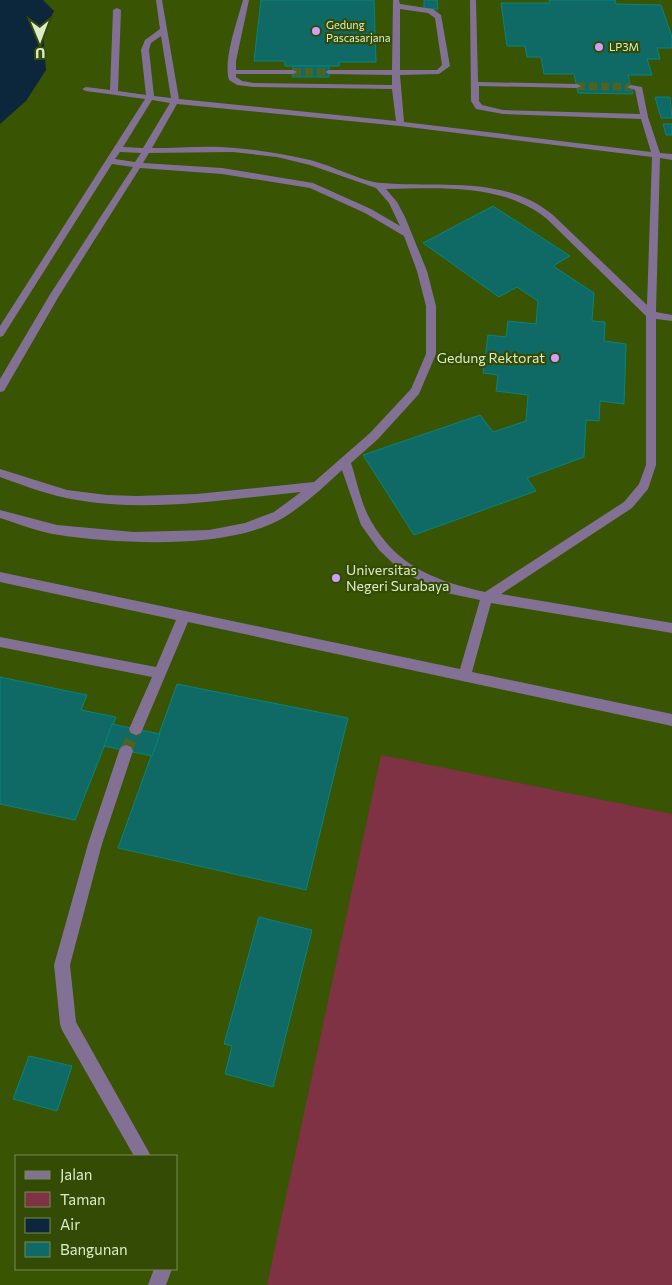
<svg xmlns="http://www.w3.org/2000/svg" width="672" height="1285" font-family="Commissioner,sans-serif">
<rect width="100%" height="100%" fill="#334b04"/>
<path fill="#395402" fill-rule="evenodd" d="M0,0H672V1285H0ZM16,1156H176V1269H16Z"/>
<polygon fill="#803245" points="381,755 672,814 672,1285 267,1285"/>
<polygon fill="#0c263c" points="0,0 43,0 54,11 43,33 46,70 26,101 0,124"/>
<g fill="#0f6a65" stroke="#06857e">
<polygon points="261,0 374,0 376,62 339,62 339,66 285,66 285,61 254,61"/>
<polygon points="424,0 437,0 438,9 424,9"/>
<polygon points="549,0 615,0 616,4 661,5 672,37 672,48 657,48 660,59 647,59 652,75 628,75 633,94 578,93 574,74 544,74 541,57 527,57 525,46 507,46 501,3 550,3"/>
<polygon points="293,66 329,66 329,77 292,77"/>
<polygon points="655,97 670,97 672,118 661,118"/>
<polygon points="663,124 672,124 672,135 666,135"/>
<polygon points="493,206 570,256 553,266 594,293 592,321 605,322 604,341 626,344 624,404 600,401 599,421 586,420 584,457 527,478 536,491 414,535 363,455 480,415 493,432 526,421 528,395 496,391 498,375 483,373 488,335 506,337 508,321 536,324 538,301 517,287 499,297 423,243"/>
<polygon points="0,677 87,695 81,710 116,717 75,820 0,804"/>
<polygon points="177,684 348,718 306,890 118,848"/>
<polygon points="112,724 160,734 152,756 104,746"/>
<polygon points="259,917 312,930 273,1087 225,1074 232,1046 224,1044"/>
<polygon points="29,1056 72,1066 57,1111 13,1099"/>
</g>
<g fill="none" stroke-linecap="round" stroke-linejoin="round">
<g stroke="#4c6322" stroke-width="8" stroke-dasharray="8 4" stroke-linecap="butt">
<polyline points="293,72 329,72"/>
<polyline points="577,86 631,87"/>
</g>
<polyline stroke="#4c6322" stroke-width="12" stroke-dasharray="12 6" stroke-linecap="butt" points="126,751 136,729"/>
<g fill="#837095" fill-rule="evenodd">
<path d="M156,0H162L179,99L396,121L392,89L254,87L237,85L229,80C223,60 237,22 243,0H249L236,61V70H293L297,72L293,74H236V77L242,81L254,83L392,85V75L329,74L325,72L329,70H392L393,0H399L400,4L433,9L441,15L450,66L439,74L400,75L404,122L651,152L641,119L503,114L476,109L471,101L470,0H476L478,82L577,84L581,86L577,88L479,86V101L482,105L503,110L640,114L635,90L627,87L631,85L642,87L648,117L660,153L672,154V160L660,158L656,312L672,315V321L656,319V465L648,489L632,508L501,594L672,623V633L491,603L472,672L672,714V726L188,622L141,733L136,735L131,733L129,729L152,677L0,647V637L156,667L176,620L0,582V572L460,669L480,600L442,592L401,571L379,550L361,525L342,470C324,487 304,505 283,518C229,550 119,544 59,535C39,532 19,524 0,518V510L57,525L134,532L209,530L245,523L274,512L301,492C227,499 151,513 77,500C51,496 25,486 0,477V469L67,490L107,495L137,496L197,494L314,482L370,433L411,389L426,354V306L417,271L404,236L365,213L310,188L222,174L140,168L59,296L4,391L0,392V379L49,296L133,167L112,164L3,336L0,337V326L145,99L86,91L82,89L86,87L110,90L113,10L117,8L121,10L118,91L146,95L141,50L145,40L160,29ZM400,9L428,13L435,18L442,65L437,70H400ZM161,36L171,98L154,96L149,50L151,43ZM152,100L170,103L143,148L123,147ZM177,104L400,126L652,157L647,305L553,215C505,175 439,188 382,183C362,182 331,165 310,160C285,154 260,150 235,148C208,145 179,148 152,148ZM120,152L141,153L135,162L115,159ZM233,152L277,157L310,165L376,188L389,203L400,226L371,209L313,183L222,168L143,163L149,153ZM386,189C439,188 504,183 547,219L646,316V465L639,484L624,502L485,592C437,581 398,568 371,521C361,504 357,481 351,463L378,439L419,394L436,354V306L427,271L405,217L397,202Z"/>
<polygon points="126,745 131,747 133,751 102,844 70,965 76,1022 151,1156 134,1156 62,1030 60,1024 54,965 88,844 119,751 121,747"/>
<polygon points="154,1269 172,1269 166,1285 148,1285"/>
</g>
</g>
<g fill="#d19dfe" stroke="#334b04" stroke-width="2">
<circle cx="316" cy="31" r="5"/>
<circle cx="599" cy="47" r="5"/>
<circle cx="555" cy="358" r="5"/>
<circle cx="336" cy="578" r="5"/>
</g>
<g text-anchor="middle" stroke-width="4.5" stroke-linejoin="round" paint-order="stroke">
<g font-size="11" fill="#dcecca" stroke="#334b04" text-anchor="start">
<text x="326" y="29">Gedung<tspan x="326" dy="13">Pascasarjana</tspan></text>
<text x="609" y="51">LP3M</text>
</g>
<g font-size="14" fill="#dcecca" stroke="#334b04" text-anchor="end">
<text x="545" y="363">Gedung Rektorat</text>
<text x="346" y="575" text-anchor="start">Universitas<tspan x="346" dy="16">Negeri Surabaya</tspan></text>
</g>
</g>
<rect x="15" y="1155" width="162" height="115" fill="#334b04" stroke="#778b53"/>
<rect x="25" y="1171" width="25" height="8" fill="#837095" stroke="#778b53"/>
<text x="60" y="1180" font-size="15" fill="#dcecca">Jalan</text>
<rect x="25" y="1192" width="25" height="15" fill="#803245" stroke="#778b53"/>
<text x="60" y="1205" font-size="15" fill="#dcecca">Taman</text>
<rect x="25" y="1218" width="25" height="15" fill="#0c263c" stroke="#778b53"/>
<text x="60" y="1230" font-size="15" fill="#dcecca">Air</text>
<rect x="25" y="1242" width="25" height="15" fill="#0f6a65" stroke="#778b53"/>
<text x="60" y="1255" font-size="15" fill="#dcecca">Bangunan</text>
<g transform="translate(40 40) rotate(179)" stroke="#334b04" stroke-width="4" paint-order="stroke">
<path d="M0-4L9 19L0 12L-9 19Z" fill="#dcecca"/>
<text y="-8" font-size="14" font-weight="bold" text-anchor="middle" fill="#dcecca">U</text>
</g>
</svg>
